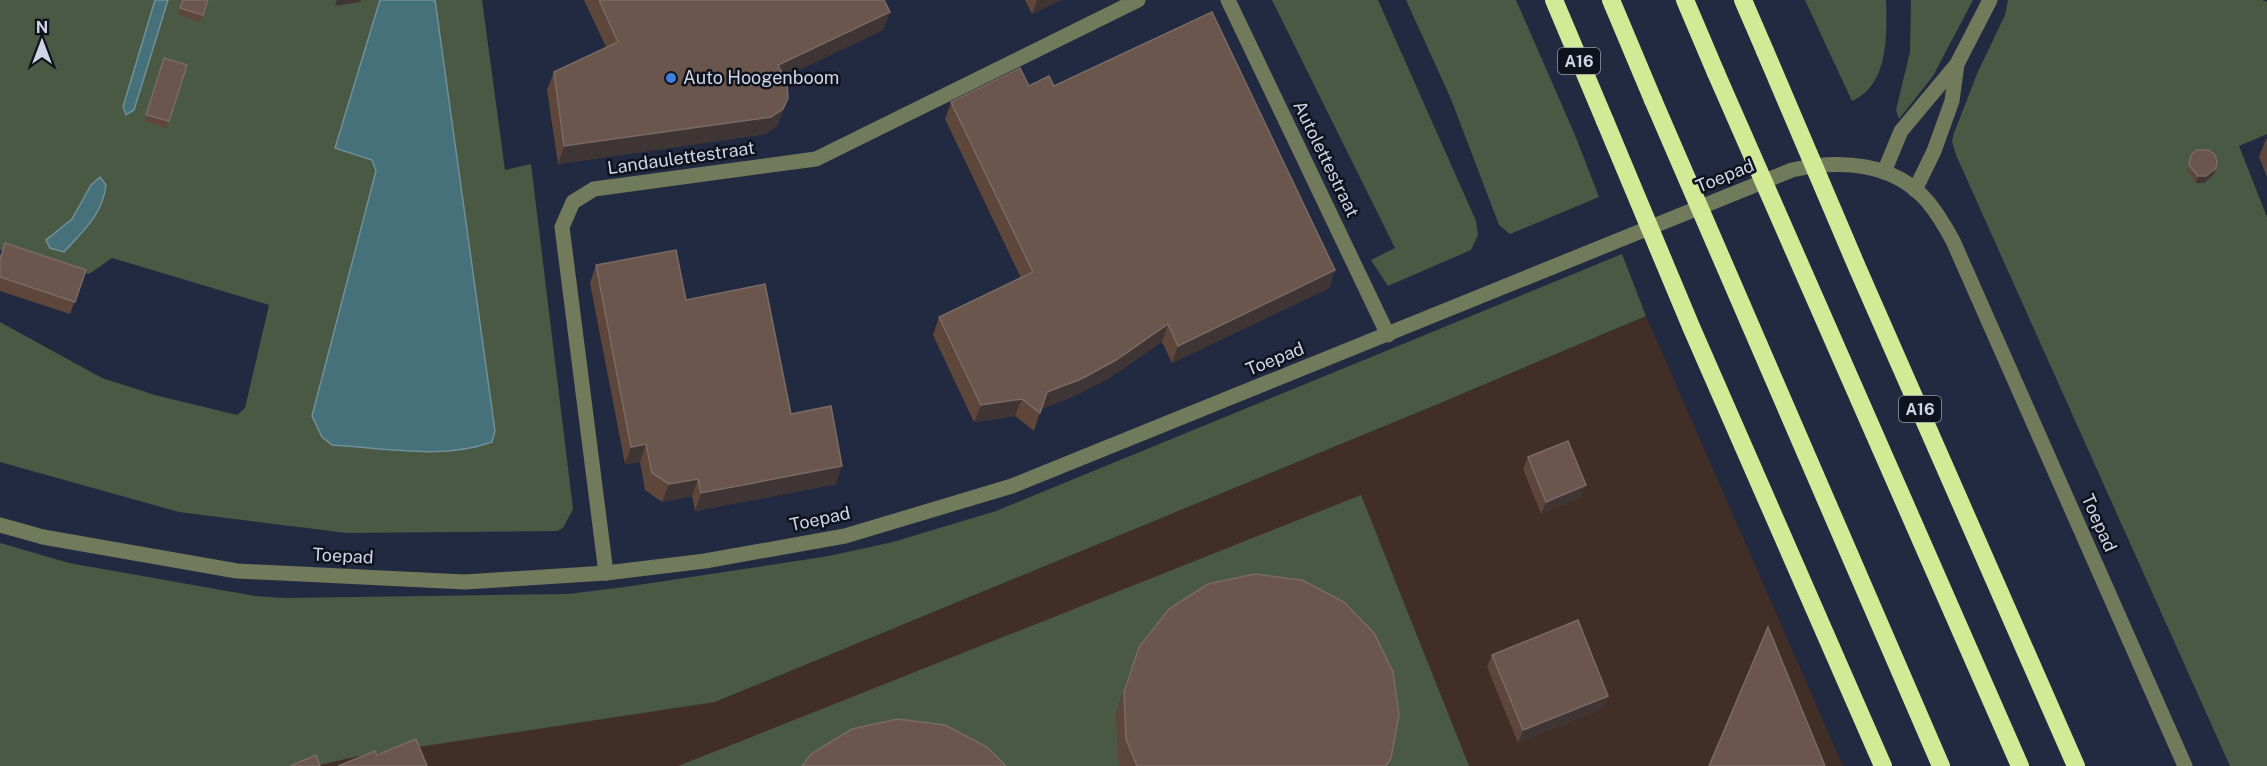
<svg xmlns="http://www.w3.org/2000/svg" width="2267" height="766" font-family="'Public Sans',sans-serif">
<rect width="100%" height="100%" fill="#212a41"/>
<polygon fill="#402e27" points="1646,316 1843,766 0,766 715,702 1438,404"/>
<g fill="#4a5943">
<polygon points="0,0 380,0 335,148 373,160 376,171 312,416 332,445 437,451 495,431 435,0 482,0 505,170 531,164 573,509 563,528 557,531 347,533 179,512 0,462 0,322 102,378 155,395 237,415 245,408 269,305 112,258 89,274 0,250"/>
<polygon points="1272,0 1378,0 1476,221 1478,235 1471,250 1388,286 1371,260 1395,248"/>
<polygon points="1406,0 1516,0 1575,135 1599,197 1510,234 1499,225 1451,99"/>
<path d="M1805,0H1886C1887,34 1889,85 1852,101Z"/>
<polygon points="1911,0 1973,0 1933,76 1899,119 1896,110 1910,52"/>
<polygon points="2008,0 2262,0 2267,2 2267,134 2239,146 2267,217 2267,766 2230,766 1956,155 1952,141 1954,133 1977,74 2005,15"/>
<polygon points="1622,254 1646,316 1438,404 715,702 359,756 315,766 0,766 0,543 69,563 255,596 285,598 568,594 625,587 829,556 893,542 996,511"/>
<polygon points="1361,495 1469,766 1385,766 1131,669 1116,714 1120,766 678,766"/>
</g>
<g fill="#46717b" stroke="#6f8f9a" stroke-width="1.5">
<polygon points="155,0 168,0 134,110 126,115 123,107"/>
<path d="M380,0H435L495,431L492,442C443,460 383,448 332,445L322,437L312,416L376,171L372,160L335,148Z"/>
<path d="M100,177L106,185C103,214 83,231 64,252L50,248L46,240L72,219L91,185Z"/>
</g>
<g fill="none" stroke-linecap="round" stroke-linejoin="round">
<g stroke="#717a5a" stroke-width="15">
<polyline points="1228,0 1388,335"/>
<polyline points="1884,172 1901,131 1957,64 1990,0"/>
<polyline points="1915,190 1934,151 1952,101 1957,64"/>
<path d="M0,525L43,537L237,571L465,582L606,573L705,561L845,536L1012,486L1792,170C1840,159 1894,162 1928,202C1938,214 1946,228 1953,241L2185,766"/>
<polyline points="606,573 562,227 573,202 594,189 816,159 1138,0"/>
</g>
<g stroke="#d2e996" stroke-width="18">
<polyline points="1554,0 1605,121"/>
<polyline points="1611,0 1653,100"/>
<polyline points="1685,0 1716,73"/>
<polyline points="1743,0 1765,51"/>
</g>
<g stroke="#d2e996" stroke-width="18">
<polyline points="1765,51 1857,267 2076,766"/>
<polyline points="1716,73 2020,766"/>
<polyline points="1653,100 1941,766"/>
<polyline points="1605,121 1692,329 1883,766"/>
</g>
</g>
<g fill="#5e473a">
<polygon points="183,0 208,0 200,22 178,14"/>
<polygon points="584,0 884,0 890,12 883,30 784,77 788,98 777,126 765,134 558,164 547,90 554,72 606,47"/>
<polygon points="1025,0 1061,0 1032,14"/>
<polygon points="164,58 187,65 166,128 144,121"/>
<polygon points="1029,86 1054,86 1335,270 1329,288 1172,363 1162,342 1109,378 1074,396 1041,409 1034,431 1015,416 974,422 933,335 939,317 1021,278 945,119 951,102"/>
<polygon points="2266,139 2267,139 2267,177 2259,157"/>
<polygon points="2191,155 2216,168 2214,174 2204,183 2196,183 2187,171"/>
<polygon points="0,258 86,270 70,314 0,291"/>
<polygon points="596,265 686,300 791,414 836,484 695,511 692,496 662,502 645,490 640,462 625,464 590,283"/>
<polygon points="1528,457 1581,497 1541,514 1523,469"/>
<polygon points="1139,647 1391,758 1388,766 1120,766 1118,762 1116,714"/>
<polygon points="1492,655 1608,696 1604,708 1518,743 1487,667"/>
</g>
<g fill="#403535">
<polygon points="337,0 361,0 360,2 335,6"/>
<polygon points="1037,0 1061,0 1032,14"/>
<polygon points="890,12 883,30 772,83 778,65"/>
<polygon points="788,98 777,126 765,134 558,164 564,146"/>
<polygon points="2216,168 2214,174 2204,183 2196,183 2198,176"/>
<polygon points="1335,270 1329,288 1172,363 1178,346"/>
<polygon points="1168,324 1162,342 1109,378 1074,396 1040,410 1047,392"/>
<polygon points="1022,399 1015,416 974,422 981,405"/>
<polygon points="646,444 640,462 625,464 631,447"/>
<polygon points="842,466 836,484 695,511 701,493"/>
<polygon points="698,479 692,496 662,502 669,484"/>
<polygon points="1586,485 1581,497 1541,514 1546,502"/>
<polygon points="1608,696 1604,708 1518,743 1523,730"/>
</g>
<g fill="#6a564c" stroke="#7a6a64" stroke-width="1.5">
<polygon points="183,0 208,0 203,15 180,8"/>
<polygon points="599,0 884,0 890,12 778,65 787,84 788,98 783,109 771,117 564,146 554,72 618,42"/>
<polygon points="1212,12 1335,270 1178,346 1168,324 1116,360 1081,379 1047,392 1040,413 1022,399 981,405 939,317 1033,272 951,102 1020,68 1029,86 1049,76 1054,86"/>
<polygon points="164,58 187,65 169,121 146,115"/>
<polygon points="2196,150 2209,150 2215,155 2217,161 2216,168 2206,176 2198,176 2189,165 2191,155"/>
<polygon points="5,243 86,270 75,302 0,277 0,259"/>
<polygon points="676,250 686,300 765,284 791,414 831,406 842,466 701,493 698,479 669,484 652,473 646,444 631,447 596,265"/>
<polygon points="1568,441 1586,485 1546,502 1528,457"/>
<polygon points="1255,574 1302,580 1344,602 1374,633 1393,672 1399,715 1391,758 1386,766 1137,766 1126,739 1124,692 1139,647 1169,609 1208,584"/>
<polygon points="1578,620 1608,696 1523,730 1492,655"/>
<polygon points="1768,627 1825,766 1709,766"/>
<polygon points="898,719 945,725 987,747 1006,766 802,766 811,754 852,729"/>
<polygon points="416,739 427,766 338,766 375,751 377,755"/>
<polygon points="316,755 320,766 290,766"/>
</g>
<circle fill="#3f7fe0" stroke="#0f131e" stroke-width="2" cx="671" cy="78" r="6"/>
<g text-anchor="middle" stroke-width="5" stroke-linejoin="round" paint-order="stroke">
<g fill="#0f131e" stroke="#959ba9" stroke-width="1.5">
<rect x="1558" y="48" width="42" height="26" rx="4.5"/>
<rect x="1899" y="396" width="42" height="26" rx="4.5"/>
</g>
<g font-size="16" font-weight="bold" fill="#cfd5e4">
<text x="1579" y="67">A16</text>
<text x="1920" y="415">A16</text>
</g>
<g font-size="18" fill="#cfd5e4" stroke="#0f131e" text-anchor="start">
<text x="683" y="84">Auto Hoogenboom</text>
</g>
<g font-size="18" fill="#cfd5e4" stroke="#0f131e">
<text transform="translate(681 158) rotate(-8)" y="6">Landaulettestraat</text>
<text transform="translate(1326 159) rotate(64)" y="6">Autolettestraat</text>
<text transform="translate(1725 176) rotate(-22)" y="6">Toepad</text>
<text transform="translate(1275 359) rotate(-22)" y="6">Toepad</text>
<text transform="translate(820 519) rotate(-12)" y="6">Toepad</text>
<text transform="translate(2099 523) rotate(66)" y="6">Toepad</text>
<text transform="translate(343 556) rotate(3)" y="6">Toepad</text>
</g>
</g>
<g transform="translate(42 42)" stroke="#0f131e" stroke-width="4.5" paint-order="stroke">
<path d="M0-4.5L10 22L0 15L-10 22Z" fill="#cfd5e4"/>
<text y="-9" font-size="16" font-weight="bold" text-anchor="middle" fill="#cfd5e4">N</text>
</g>
</svg>
